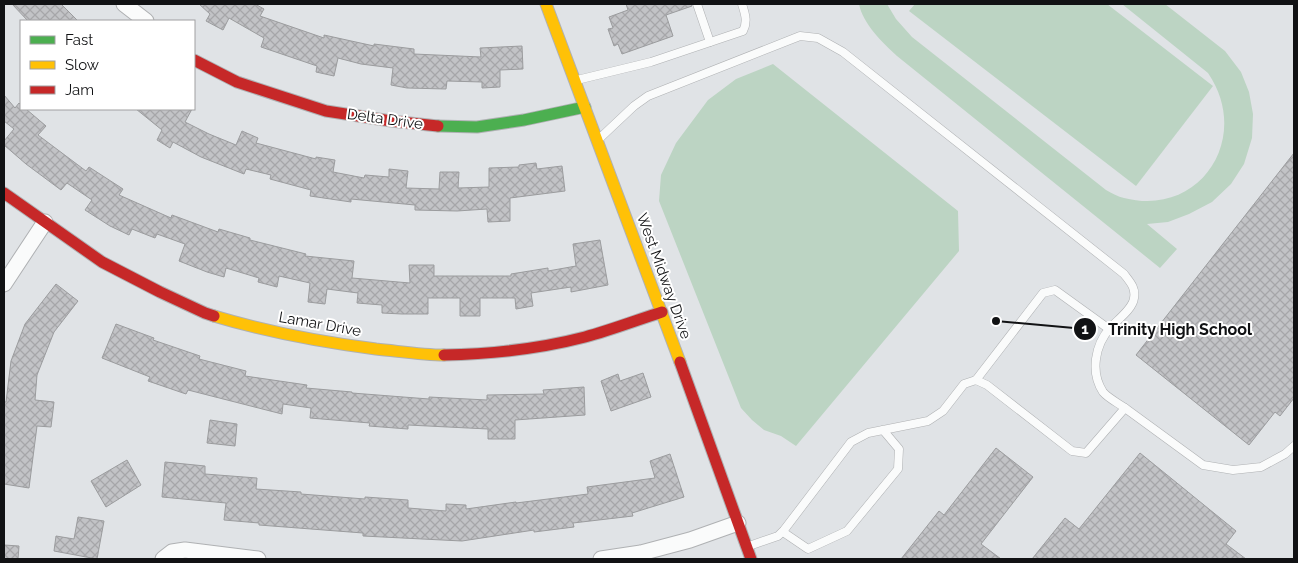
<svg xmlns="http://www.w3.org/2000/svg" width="1298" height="563" font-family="Raleway,sans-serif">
<defs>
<pattern id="building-cross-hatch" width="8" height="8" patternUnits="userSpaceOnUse" patternTransform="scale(1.25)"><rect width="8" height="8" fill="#c2c3c6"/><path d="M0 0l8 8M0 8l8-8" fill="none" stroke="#a6a6a9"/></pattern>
</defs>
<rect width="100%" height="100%" fill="#e0e3e6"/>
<g fill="#bcd4c3">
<path d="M859,4H887L896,19L912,37L1106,190C1112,193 1118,197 1124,198C1201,218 1252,137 1208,73L1122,4H1165L1225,51L1241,72L1249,92L1253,114L1252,138L1244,164L1231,184L1212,202L1189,214L1168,222L1147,224L1177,249L1160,268L897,56C882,42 863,24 859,4Z"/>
<polygon points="915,4 1107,4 1213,86 1136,186 909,11"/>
<polygon points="773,64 958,211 959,251 796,446 781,436 764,430 752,420 741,408 659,201 661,175 676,143 708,100 736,79"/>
</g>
<g fill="url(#building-cross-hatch)" stroke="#9b9c9e">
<polygon points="12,4 61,4 78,21 28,21"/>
<polygon points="199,4 255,4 264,9 260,16 324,38 324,35 374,46 374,44 414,49 414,54 481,57 480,48 522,46 523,69 500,70 500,87 482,88 482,82 447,81 446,89 407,88 391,85 393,68 361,64 338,58 334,76 316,72 317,66 261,47 264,38 229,18 223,30 206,21 210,14"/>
<polygon points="626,4 691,4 692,6 666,15 673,36 622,54 618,44 614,46 608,29 613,28 609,17 628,10"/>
<polygon points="4,95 15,108 19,103 21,105 21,109 26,109 46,126 38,135 86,171 89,167 123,189 119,195 171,218 172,215 218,232 219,229 250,238 250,240 306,254 305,256 354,261 352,278 410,283 409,265 434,265 434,276 511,276 511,274 548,268 548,271 576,266 573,244 600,240 608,285 571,292 571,287 531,293 533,306 516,309 515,298 480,298 480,316 460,316 460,298 428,298 428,314 402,314 382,313 382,305 357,303 358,293 327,289 325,304 308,302 310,283 279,276 277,287 258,282 259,278 226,268 224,277 207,272 179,261 185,244 157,234 155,238 132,229 129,235 110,226 85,210 92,200 67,183 61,190 26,164 4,145 4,141 14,129 4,121"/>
<polygon points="136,109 192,109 185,122 209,134 236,145 242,131 258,138 256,143 316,159 316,157 335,160 333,172 364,178 365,175 389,177 389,169 408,171 406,188 439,189 440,172 459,172 458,188 489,187 489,168 519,167 519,165 536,163 537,169 562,166 565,191 510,198 510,221 488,222 487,209 457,211 415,210 415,205 351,199 351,202 310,196 311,190 270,179 271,175 246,169 244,174 201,157 173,142 170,148 157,140 162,130"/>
<polygon points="1294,153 1294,398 1280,416 1275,412 1249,445 1136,355"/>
<polygon points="56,284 78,301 54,332 37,375 35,400 54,402 51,427 37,426 29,488 4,484 4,402 6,402 11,361 25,324"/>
<polygon points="116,324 154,338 153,340 200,356 199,359 246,371 245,376 307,385 306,388 352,392 352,393 429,399 429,397 487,400 487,395 544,394 543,390 584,387 585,415 515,420 515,439 488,439 488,429 408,425 408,429 369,426 370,423 310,418 311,408 283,404 282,414 188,390 186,394 148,381 150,377 102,358"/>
<polygon points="643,373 651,397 611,411 601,381 618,374 620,381"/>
<polygon points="210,420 237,424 235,446 207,443"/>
<polygon points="996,448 1033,477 981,544 1001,559 901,559 939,511 944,515"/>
<polygon points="1140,453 1236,531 1226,544 1246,559 1032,559 1065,518 1079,529"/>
<polygon points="670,454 684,497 632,513 633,516 573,523 574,527 534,532 534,530 462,541 363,536 363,533 259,525 259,523 224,520 226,503 162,497 165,462 205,466 205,474 257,478 256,489 301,492 301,494 365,499 365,497 408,500 408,508 446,511 446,504 466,505 466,509 516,502 516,503 588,494 587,487 655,478 650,461"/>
<polygon points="127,460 141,485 106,507 91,481"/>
<polygon points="78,517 104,521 97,559 54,551 56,536 74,539"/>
<polygon points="4,545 19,546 18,559 4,559"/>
</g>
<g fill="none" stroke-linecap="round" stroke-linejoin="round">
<g stroke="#afb1b3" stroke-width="9">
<g id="lane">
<polyline points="697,4 710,42"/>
<path d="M577,80L651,62L743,31C748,21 745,14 742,4"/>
<path d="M600,138L634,106L648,96L800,36L818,38L843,52L1124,274C1130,282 1136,288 1134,298C1133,309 1117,320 1110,328C1095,345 1090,372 1103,392C1108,398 1118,403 1125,408"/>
<polyline points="976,380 1043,293 1055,290 1109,329"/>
<polyline points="783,532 808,549 847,531 898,469 899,449 883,430"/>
<polyline points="749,546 778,536 784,530 851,442 868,433 928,421 943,411 964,384 976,380 987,385 1072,451 1086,453 1125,408 1203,465 1233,470 1261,467 1285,454 1294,446"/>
</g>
</g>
<g stroke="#afb1b3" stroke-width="17">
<g id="street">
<polyline points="124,4 146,21"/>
<polyline points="4,284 45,222"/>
<polyline points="163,559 172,552 185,550 258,559"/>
<polyline points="601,559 641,553 690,540 738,523"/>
</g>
</g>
<g stroke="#afb1b3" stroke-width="13">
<polyline id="fast" points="438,126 477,127 524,120 585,107"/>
</g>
<g stroke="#afb1b3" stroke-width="13">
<g id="slow">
<polyline points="546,4 680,362"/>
<path d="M214,316C267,332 321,342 376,349C398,351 421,355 444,355"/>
</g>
</g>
<g stroke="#afb1b3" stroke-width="13">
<g id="jam">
<polyline points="194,60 237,82 326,111 391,121 438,126"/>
<polyline points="4,193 102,262 160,292 205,313 214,316"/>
<path d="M444,355C491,354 539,349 585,337C611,330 637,320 662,312"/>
<polyline points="680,362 751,559"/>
</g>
</g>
<use href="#lane" stroke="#fafbfb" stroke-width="8"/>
<use href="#street" stroke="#fafbfb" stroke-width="15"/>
<use href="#fast" stroke="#4caf50" stroke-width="11"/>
<use href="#slow" stroke="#ffc107" stroke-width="11"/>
<use href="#jam" stroke="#c62828" stroke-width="11"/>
</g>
<g text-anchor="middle" stroke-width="4" stroke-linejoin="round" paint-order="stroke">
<g font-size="15" fill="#111214" stroke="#fff">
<text transform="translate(385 119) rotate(8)" y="5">Delta Drive</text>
<text transform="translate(664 276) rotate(70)" y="5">West Midway Drive</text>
<text transform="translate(320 324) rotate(10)" y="5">Lamar Drive</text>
</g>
</g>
<path fill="none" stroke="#111214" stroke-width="2" d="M996 321L1085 329"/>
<g fill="#111214" stroke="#fff" stroke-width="2">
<circle cx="996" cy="321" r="5"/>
<circle cx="1085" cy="329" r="12"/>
</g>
<g font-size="15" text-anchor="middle" font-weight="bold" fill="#fff">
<text x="1085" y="334">1</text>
</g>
<g font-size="16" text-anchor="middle" font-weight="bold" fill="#111214" stroke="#fff" stroke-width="4" stroke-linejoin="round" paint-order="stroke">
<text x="1180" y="335">Trinity High School</text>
</g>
<rect width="1298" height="563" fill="none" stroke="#111214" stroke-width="10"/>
<rect x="20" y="20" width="175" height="90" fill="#ffffff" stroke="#a0a0a1"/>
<rect x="30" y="36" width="25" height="8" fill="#4caf50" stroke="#a0a0a1"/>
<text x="65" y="45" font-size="15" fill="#111214">Fast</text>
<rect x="30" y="61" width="25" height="8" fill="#ffc107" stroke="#a0a0a1"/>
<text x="65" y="70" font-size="15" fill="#111214">Slow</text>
<rect x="30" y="86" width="25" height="8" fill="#c62828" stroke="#a0a0a1"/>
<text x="65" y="95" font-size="15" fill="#111214">Jam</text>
</svg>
